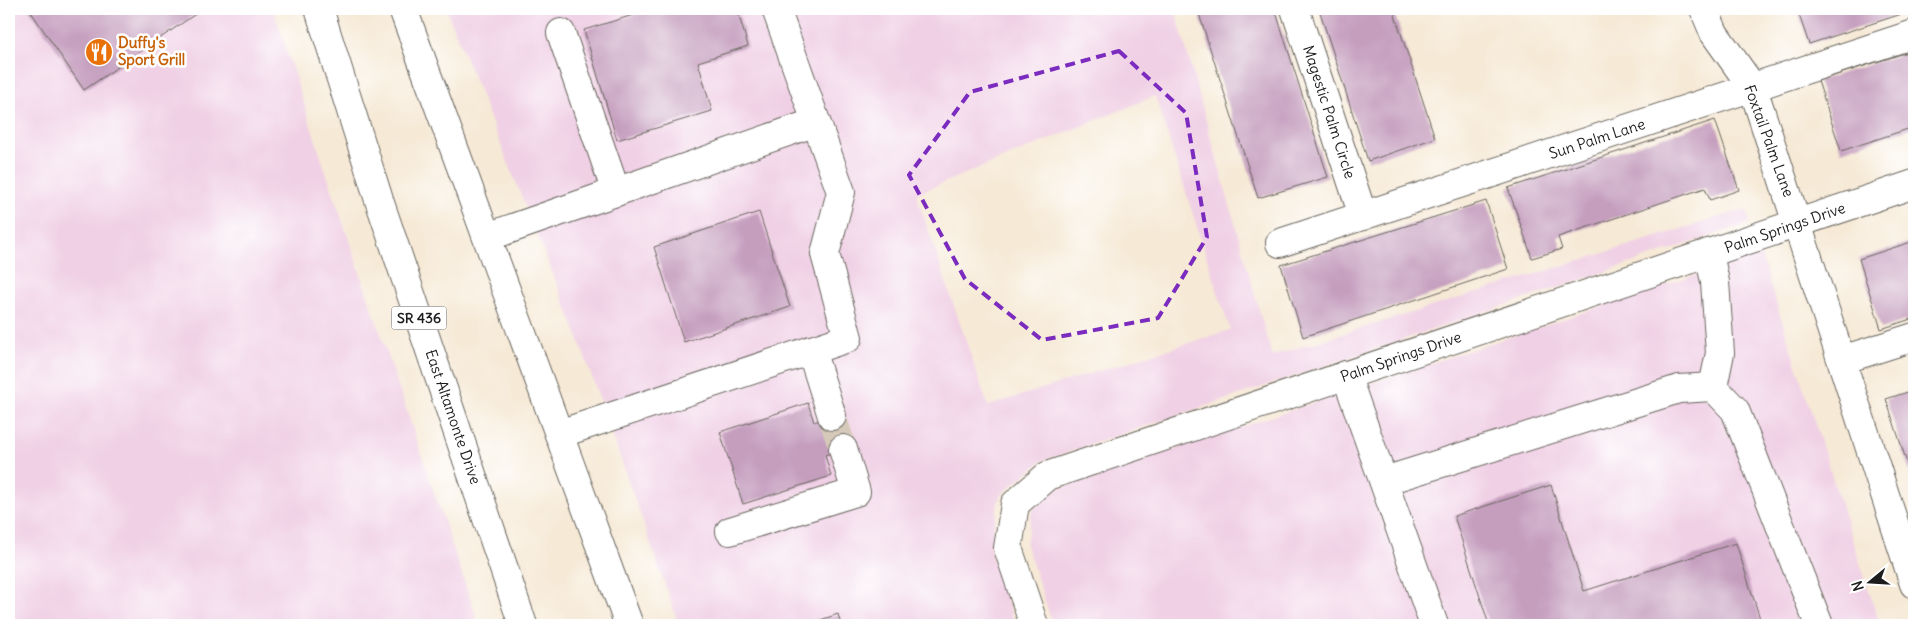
<svg xmlns="http://www.w3.org/2000/svg" width="1923" height="634" font-family="Delius,sans-serif">
<rect width="100%" height="100%" fill="#fff"/>
<filter id="ink" filterUnits="userSpaceOnUse"><feTurbulence type="fractalNoise" baseFrequency=".02" numOctaves="2"/><feDisplacementMap in="SourceGraphic" scale="10" xChannelSelector="R" yChannelSelector="G"/><feConvolveMatrix kernelMatrix="1 2 1 2 8 2 1 2 1" color-interpolation-filters="sRGB"/></filter>
<filter id="wash" filterUnits="userSpaceOnUse"><feTurbulence type="fractalNoise" baseFrequency=".0096" numOctaves="4" result="noise"/><feDisplacementMap in="SourceGraphic" scale="20" xChannelSelector="R" yChannelSelector="G"/><feGaussianBlur stdDeviation="1.12" result="paint"/><feColorMatrix in="noise" values="0 0 0 0 0 0 0 0 0 0 0 0 0 0 0 0 0 1.4 0 .05"/><feComposite in="paint" operator="in"/></filter>
<g filter="url(#wash)">
<rect width="100%" height="100%" fill="#f6e9d5"/>
<g fill="#f0d0e5" fill-rule="evenodd">
<polygon points="9,9 273,9 325,169 479,625 9,625"/>
<path d="M446,9H1175L1272,356L1746,209L1750,223L1042,461L1004,492L998,502L991,546V553L1015,625H679L574,326ZM1155,96L1230,330L988,406L916,194Z"/>
<polygon points="1760,253 1880,625 1053,625 1026,545 1032,510 1056,489"/>
</g>
<g id="blocks">
<g fill="#c59ebe">
<polygon points="29,9 194,9 197,13 84,90"/>
<polygon points="653,9 737,9 748,46 698,62 712,111 617,140 584,30"/>
<polygon points="1215,9 1275,9 1328,177 1258,198 1199,14"/>
<polygon points="1319,9 1393,9 1435,138 1368,161"/>
<polygon points="1797,9 1914,9 1914,10 1809,44"/>
<polygon points="1914,50 1914,127 1841,151 1818,81"/>
<polygon points="1715,120 1739,190 1710,200 1705,188 1558,237 1562,249 1532,258 1508,188"/>
<polygon points="1486,201 1508,269 1303,337 1281,265"/>
<polygon points="759,212 790,307 684,342 654,247"/>
<polygon points="1914,241 1914,318 1881,329 1859,259"/>
<polygon points="1914,390 1914,484 1886,399"/>
<polygon points="808,403 814,422 842,412 853,446 825,455 831,476 743,504 720,432"/>
<polygon points="1551,485 1584,591 1736,543 1762,625 1489,625 1454,516"/>
<polygon points="838,614 841,625 806,625"/>
</g>
</g>
</g>
<g filter="url(#ink)">
<use href="#blocks" fill-opacity="0" stroke="#68645d" stroke-width="1"/>
<g fill="none" stroke-linecap="round" stroke-linejoin="round">
<polyline stroke="#d5cab9" stroke-width="28" stroke-dasharray="28 14" stroke-linecap="butt" points="832,416 843,449"/>
<g stroke="#68645d" stroke-width="30">
<g id="minor">
<polyline points="1295,9 1363,216"/>
<polyline points="1704,9 1714,33 1753,88 1914,584"/>
<polyline points="561,33 616,192"/>
<polyline points="487,237 816,122"/>
<polyline points="1280,243 1914,34"/>
<polyline points="1709,253 1715,282 1720,353 1713,387"/>
<polyline points="811,350 832,416"/>
<polyline points="1842,360 1914,337"/>
<polyline points="1346,375 1434,625"/>
<polyline points="559,434 848,338 825,254 841,192 776,9"/>
<polyline points="1384,481 1679,389 1713,387 1735,410 1819,625"/>
<polyline points="730,531 856,492 843,449"/>
<polyline points="1034,625 1008,548 1015,504 1047,476 1914,184"/>
</g>
</g>
<g stroke="#68645d" stroke-width="30">
<g id="major">
<polyline points="319,9 379,200 523,625"/>
<polyline points="403,9 629,625"/>
</g>
</g>
<use href="#minor" stroke="#fff" stroke-width="28"/>
<use href="#major" stroke="#fff" stroke-width="28"/>
</g>
</g>
<path fill="none" stroke="#7b2cbf" stroke-width="4" stroke-dasharray="10 6" stroke-linejoin="round" d="M1119,51L1186,113L1207,237L1158,318L1042,340L965,279L909,175L970,92Z"/>
<defs>
<g id="restaurant-disc" transform="scale(1.4375)"><circle r="9.5" fill="#e8710a" stroke="#fff"/><path d="M-5-6h1v4h1v-4h1v4h1v-4h1v5L-1.5 .5V6h-2V.5L-5-1ZM5-6V6H3V1.5H1.5Q1.5-4 5-6Z" fill="#fff"/></g>
</defs>
<g fill-rule="evenodd">
<use href="#restaurant-disc" x="99" y="52"/>
</g>
<g text-anchor="middle" stroke-width="5" stroke-linejoin="round" paint-order="stroke">
<rect fill="#fff" stroke="#606060" stroke-width="1" x="391.5" y="306.5" width="55" height="23" rx="4"/>
<g font-size="14" font-weight="bold" fill="#1c1c1c">
<text x="419" y="323">SR 436</text>
</g>
<g font-size="15" font-weight="bold" fill="#c56008" stroke="#fff" text-anchor="start">
<text x="118" y="48">Duffy's<tspan x="118" dy="17">Sport Grill</tspan></text>
</g>
<g font-size="15" fill="#1c1c1c" stroke="#fff">
<text transform="translate(1329 112) rotate(72)" y="5">Magestic Palm Circle</text>
<text transform="translate(1597 139) rotate(-18)" y="5">Sun Palm Lane</text>
<text transform="translate(1769 141) rotate(70)" y="5">Foxtail Palm Lane</text>
<text transform="translate(1785 228) rotate(-19)" y="5">Palm Springs Drive</text>
<text transform="translate(1401 357) rotate(-19)" y="5">Palm Springs Drive</text>
<text transform="translate(453 417) rotate(71)" y="5">East Altamonte Drive</text>
</g>
</g>
<rect width="1923" height="634" fill="none" stroke="#fff" stroke-width="30"/>
<g transform="translate(1870 582) rotate(252)" stroke="#ffffff" stroke-width="4" paint-order="stroke">
<path d="M0-4L9 19L0 12L-9 19Z" fill="#1c1c1c"/>
<text y="-8" font-size="14" font-weight="bold" text-anchor="middle" fill="#1c1c1c">N</text>
</g>
</svg>
